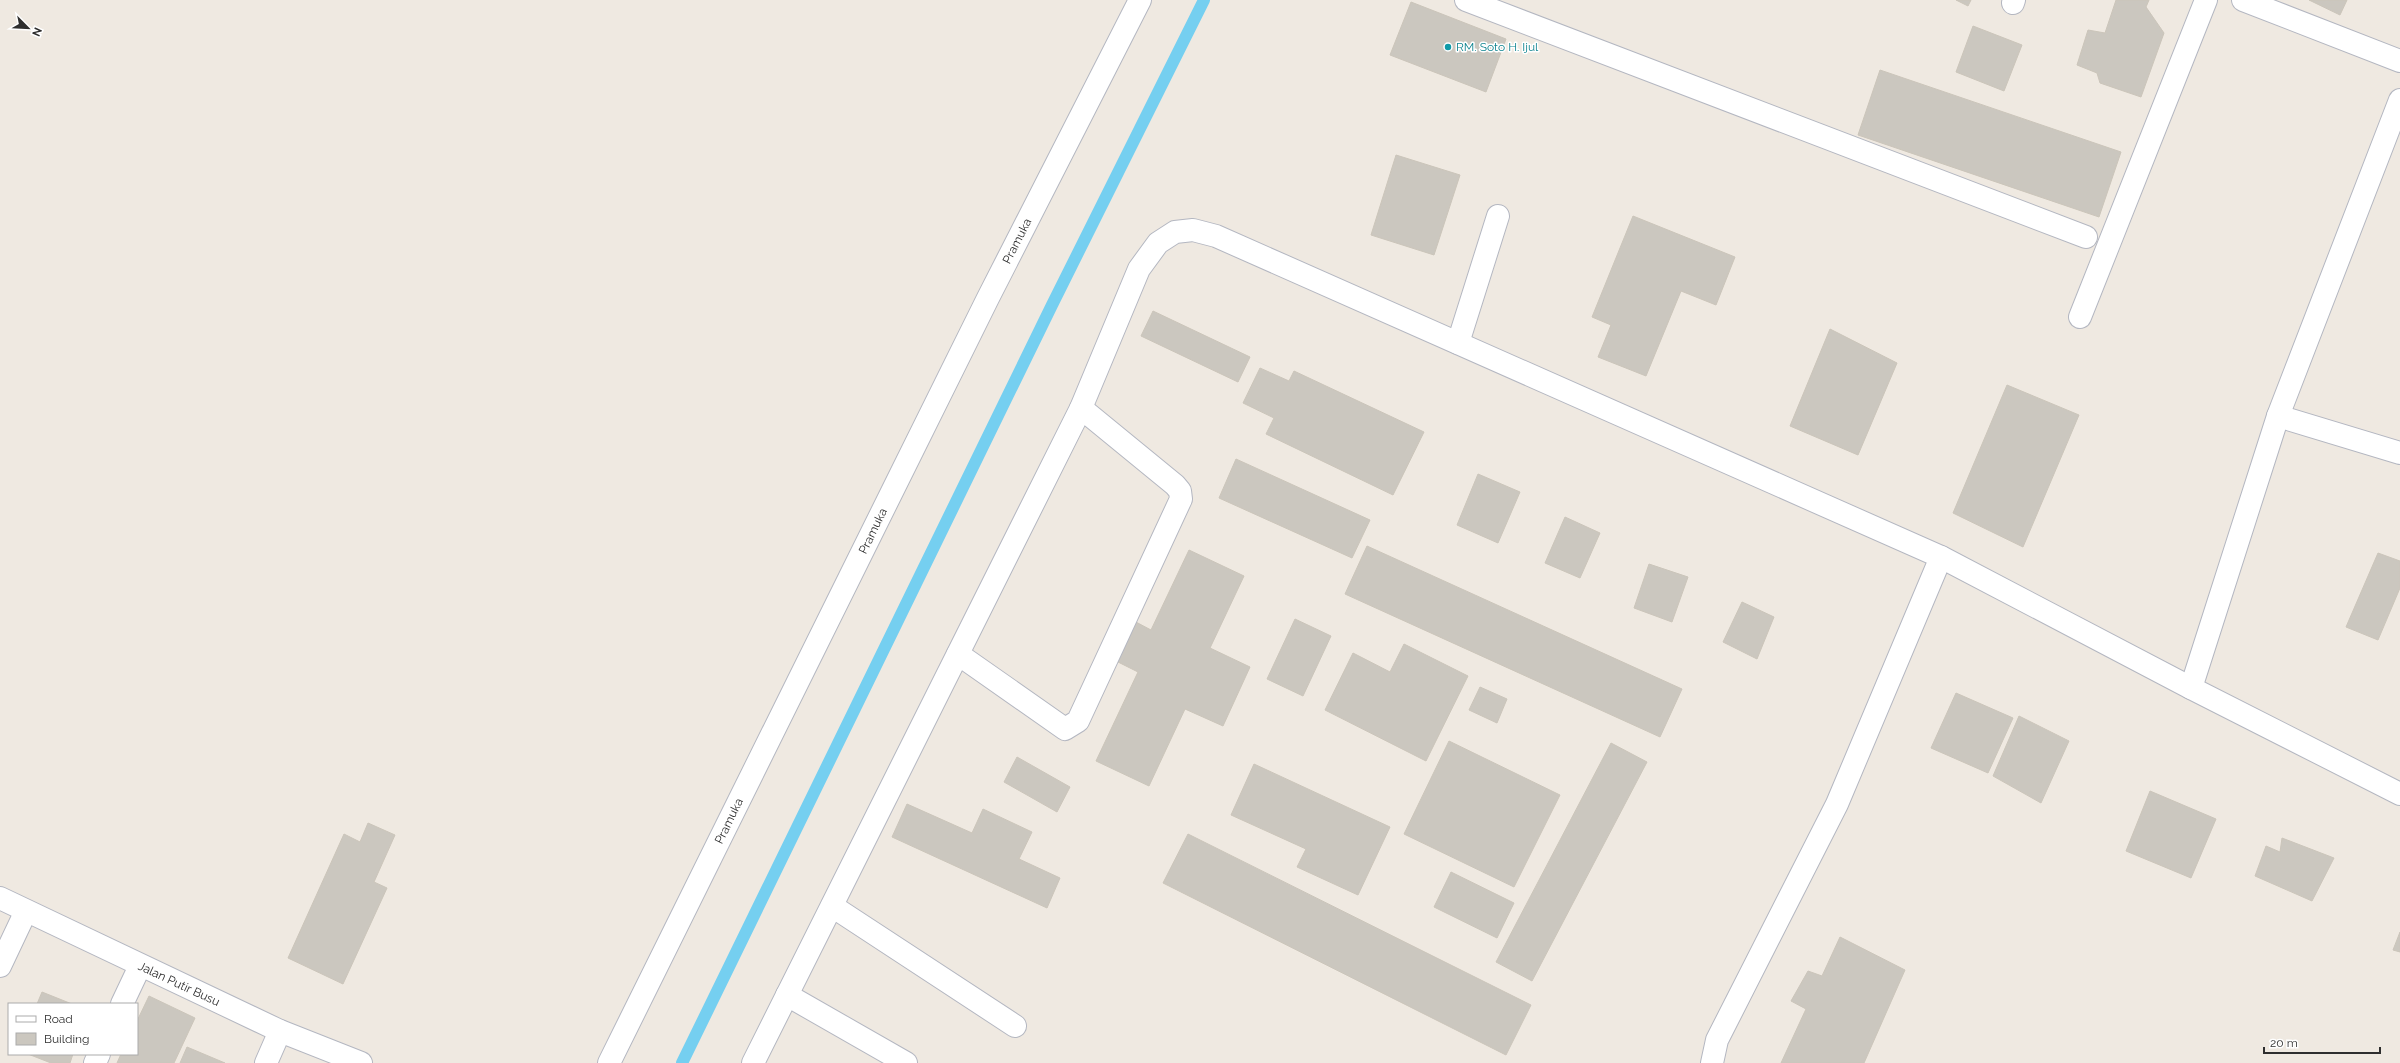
<svg xmlns="http://www.w3.org/2000/svg" width="2400" height="1063" font-family="Raleway,sans-serif">
<rect width="100%" height="100%" fill="#efe9e1"/>
<g fill="none" stroke-linecap="round" stroke-linejoin="round">
<polyline stroke="#75cff0" stroke-width="12" points="682,1063 1052,305 1204,0"/>
</g>
<g fill="#cbc7bf" stroke="#cbc5ba">
<polygon points="1956,0 1971,0 1968,6"/>
<polygon points="2116,0 2149,0 2146,7 2164,33 2141,97 2100,83 2097,73 2077,65 2088,30 2105,33"/>
<polygon points="2309,0 2347,0 2340,15"/>
<polygon points="1411,2 1506,39 1486,92 1390,55"/>
<polygon points="1973,26 2022,45 2004,91 1956,72"/>
<polygon points="1880,70 2121,152 2099,217 1858,135"/>
<polygon points="1396,155 1460,175 1434,255 1371,235"/>
<polygon points="1633,216 1735,257 1716,305 1681,291 1646,376 1598,357 1611,325 1592,317"/>
<polygon points="1153,311 1250,357 1238,382 1141,336"/>
<polygon points="1830,329 1897,363 1858,455 1790,426"/>
<polygon points="1260,368 1289,381 1294,371 1424,432 1393,495 1266,434 1274,418 1243,403"/>
<polygon points="2007,385 2079,415 2023,547 1953,513"/>
<polygon points="1236,459 1370,520 1352,558 1219,498"/>
<polygon points="1478,474 1520,492 1498,543 1457,525"/>
<polygon points="1565,517 1600,533 1580,578 1545,563"/>
<polygon points="1367,546 1682,689 1660,737 1345,594"/>
<polygon points="1189,550 1244,576 1210,648 1250,667 1223,726 1185,709 1149,786 1096,761 1138,672 1116,661 1134,621 1151,630"/>
<polygon points="2378,553 2400,561 2400,588 2378,640 2346,627"/>
<polygon points="1649,564 1688,577 1672,622 1634,608"/>
<polygon points="1742,602 1774,617 1757,659 1723,642"/>
<polygon points="1295,619 1331,636 1303,696 1267,679"/>
<polygon points="1404,644 1468,676 1426,761 1325,710 1353,653 1390,672"/>
<polygon points="1480,687 1507,699 1497,723 1469,710"/>
<polygon points="1956,693 2013,718 1988,773 1931,748"/>
<polygon points="2019,716 2069,741 2041,803 1993,776"/>
<polygon points="1449,741 1560,795 1514,887 1404,834"/>
<polygon points="1611,743 1647,762 1532,981 1496,962"/>
<polygon points="1017,757 1070,787 1057,812 1004,782"/>
<polygon points="1254,764 1390,827 1358,895 1297,867 1306,849 1231,815"/>
<polygon points="2150,791 2216,819 2191,878 2126,851"/>
<polygon points="907,804 972,833 983,809 1032,832 1019,859 1060,878 1047,908 892,837"/>
<polygon points="368,823 395,835 374,882 387,888 343,984 288,958 344,834 360,842"/>
<polygon points="1188,834 1531,1005 1506,1055 1163,883"/>
<polygon points="2282,838 2334,858 2312,901 2255,876 2266,846 2280,852"/>
<polygon points="1451,872 1514,903 1497,938 1434,907"/>
<polygon points="2400,932 2400,952 2393,950"/>
<polygon points="1840,937 1905,970 1864,1063 1781,1063 1806,1009 1791,1001 1808,971 1822,976"/>
<polygon points="42,992 72,1004 37,1004"/>
<polygon points="149,996 195,1018 174,1063 117,1063 121,1054 137,1054 137,1021"/>
<polygon points="187,1047 225,1063 180,1063"/>
<polygon points="28,1054 73,1054 70,1063 51,1063"/>
</g>
<g fill="none" stroke-linecap="round" stroke-linejoin="round">
<g stroke="#b4b7c1" stroke-width="24">
<g id="minor">
<polyline points="1466,0 2086,237"/>
<polyline points="2243,0 2400,61"/>
<polyline points="2013,3 2014,0"/>
<polyline points="2080,317 2206,0"/>
<polyline points="1458,343 1498,216"/>
<polyline points="2278,416 2400,453"/>
<polyline points="958,654 1065,729 1078,721 1181,499 1180,491 1175,485 1081,408"/>
<polyline points="2191,688 2278,416 2400,100"/>
<polyline points="0,898 280,1031 361,1063"/>
<polyline points="832,906 1015,1026"/>
<polyline points="0,966 26,911"/>
<polyline points="787,995 906,1063"/>
<polyline points="122,1004 140,966"/>
<polyline points="95,1063 99,1054"/>
<polyline points="266,1063 280,1031"/>
<polyline points="609,1063 988,298 1140,0"/>
<polyline points="753,1063 1081,408 1139,269 1158,243 1175,232 1193,230 1216,236 1941,557 2191,688 2400,794"/>
<polyline points="1712,1063 1717,1040 1837,804 1941,557"/>
</g>
</g>
<use href="#minor" stroke="#fff" stroke-width="22"/>
</g>
<circle fill="#0f9aa8" stroke="#fff" stroke-width="1.5" cx="1448" cy="47" r="4"/>
<g text-anchor="middle" stroke-width="3" stroke-linejoin="round" paint-order="stroke">
<g font-size="12" fill="#0d838f" stroke="#fff" text-anchor="start">
<text x="1456" y="51">RM. Soto H. Ijul</text>
</g>
<g font-size="12" fill="#2e2e2e" stroke="#fff">
<text transform="translate(1017 241) rotate(-63)" y="4">Pramuka</text>
<text transform="translate(873 531) rotate(-64)" y="4">Pramuka</text>
<text transform="translate(729 821) rotate(-64)" y="4">Pramuka</text>
<text transform="translate(179 984) rotate(25)" y="4">Jalan Putir Busu</text>
</g>
</g>
<rect x="8" y="1003" width="130" height="52" fill="#ffffff" stroke="#ababab"/>
<rect x="16" y="1016" width="20" height="6" fill="#ffffff" stroke="#ababab"/>
<text x="44" y="1023" font-size="12" fill="#2e2e2e">Road</text>
<rect x="16" y="1033" width="20" height="12" fill="#cbc7bf" stroke="#ababab"/>
<text x="44" y="1043" font-size="12" fill="#2e2e2e">Building</text>
<g transform="translate(28 28) rotate(114)" stroke="#ffffff" stroke-width="3" paint-order="stroke">
<path d="M0-3L7 15L0 10L-7 15Z" fill="#2e2e2e"/>
<text y="-6" font-size="11" font-weight="bold" text-anchor="middle" fill="#2e2e2e">N</text>
</g>
<path d="M2264 1047v6h116v-6" fill="none" stroke="#2e2e2e" stroke-width="2"/>
<text x="2270" y="1047" font-size="12" fill="#2e2e2e" stroke="#ffffff" stroke-width="3" paint-order="stroke">20 m</text>
</svg>
